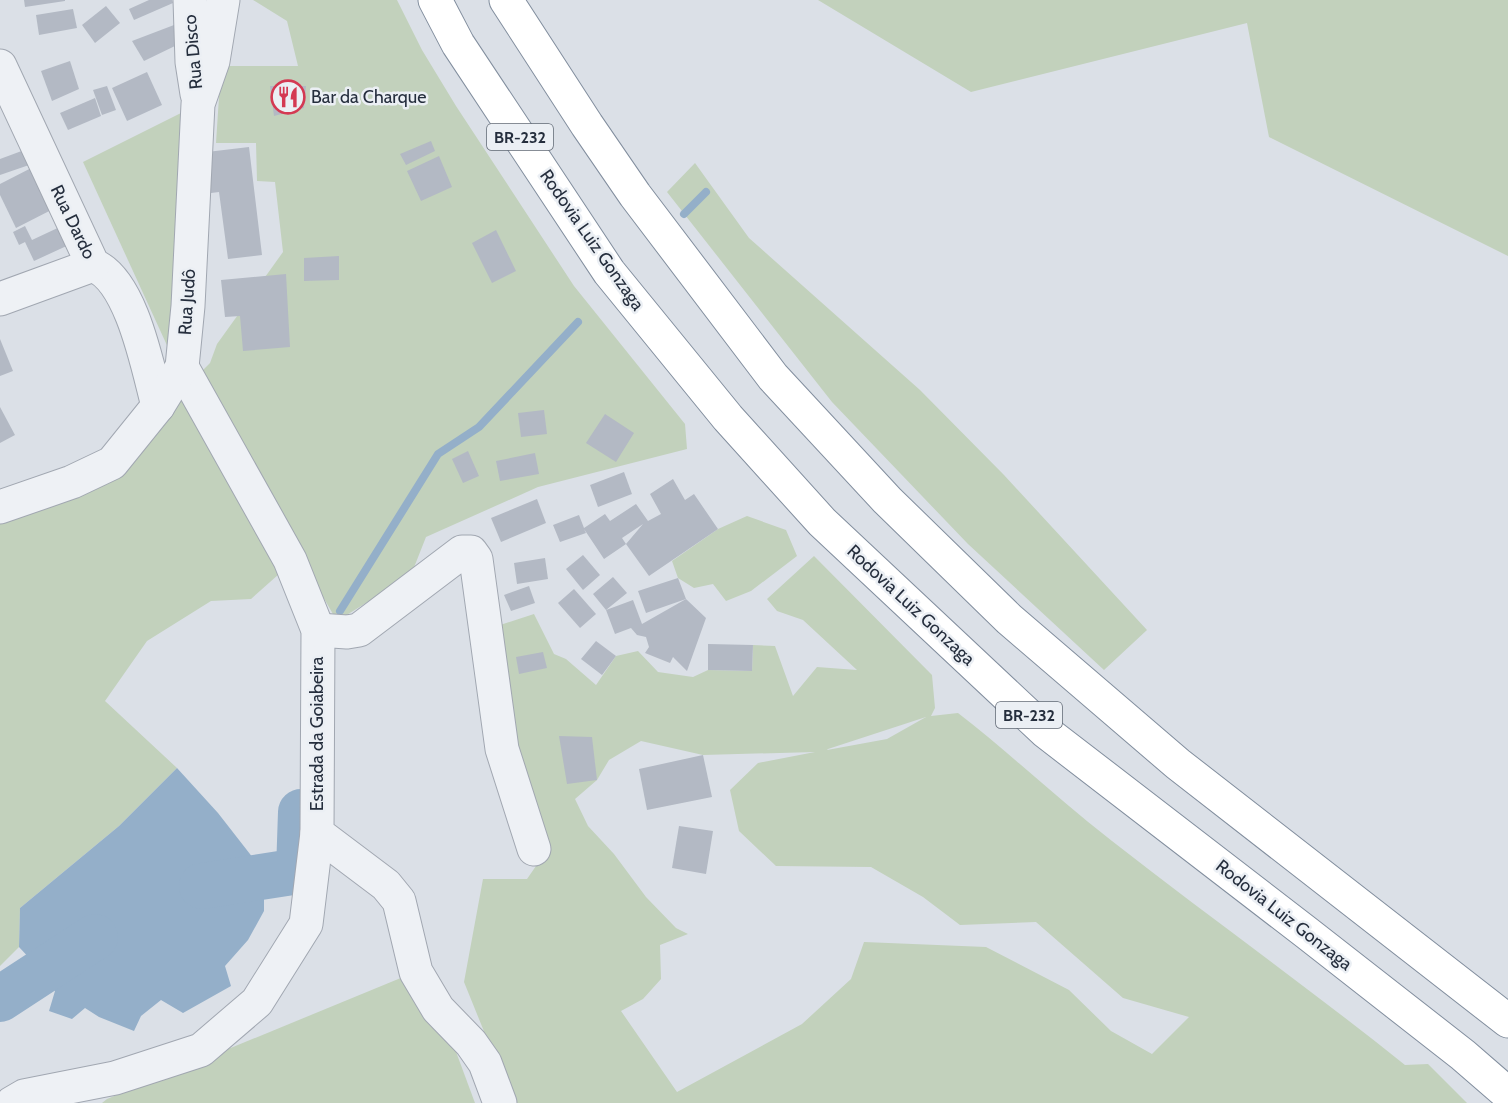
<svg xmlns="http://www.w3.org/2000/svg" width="1508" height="1103" font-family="Cabin,sans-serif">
<rect width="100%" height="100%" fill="#dbe0e7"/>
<g fill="#c2d1bc" fill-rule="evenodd">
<polygon points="253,0 397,0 422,50 456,106 574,286 685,424 687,449 538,487 426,537 411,575 337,621 196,377 210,363 217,344 283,252 275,182 257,181 256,143 216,143 221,66 298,66 287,21"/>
<polygon points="818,0 1508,0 1508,256 1269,137 1247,23 971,92"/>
<polygon points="189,109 176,365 83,162"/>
<polygon points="695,163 749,238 920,390 1004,475 1147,630 1104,670 968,544 832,402 667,192"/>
<polygon points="185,389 279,574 251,599 211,601 147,641 105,701 177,768 119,826 20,908 19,947 0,966 0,513 116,474"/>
<polygon points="747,516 786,530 797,556 751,591 726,601 713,584 694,588 678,578 672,561 718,529"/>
<path d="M814,556L932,675L935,708L931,716L958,713C1011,754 1059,800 1112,841C1209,917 1309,988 1405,1065L1428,1064L1467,1103H513L464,982L483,879H527L545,853L512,762L494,627L534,614L554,654L566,659L596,685L616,656L638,651L658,672L693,677L708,670L752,671L753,645L775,646L793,696L817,667L857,670L803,620L777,611L767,599ZM926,717L887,739L827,750L828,749ZM641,741L703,755L815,752L758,763L730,790L739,831L776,866L871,867L923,897L960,925L1036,922L1123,998L1189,1017L1152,1054L1111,1031L1069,990L986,947L864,942L851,979L802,1024L677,1092L621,1011L643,999L661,979L660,945L688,934L676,928L646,897L614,854L588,826L575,799L597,780L609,760Z"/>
<polygon points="425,968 475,1103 102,1103 107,1099"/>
</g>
<polygon fill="#94afc9" points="177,768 218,813 264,872 264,911 248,940 225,966 231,986 183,1013 161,1000 141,1016 134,1031 99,1017 85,1008 72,1019 49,1011 55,991 46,976 19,947 20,908 119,826"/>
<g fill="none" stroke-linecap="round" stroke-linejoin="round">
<g stroke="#94afc9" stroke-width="8">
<polyline points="684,214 706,192"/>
<polyline points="340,611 438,454 479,427 578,322"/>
</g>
<g stroke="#94afc9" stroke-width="46">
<polyline points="202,886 299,871 301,812"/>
<polyline points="0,999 95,937"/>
</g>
</g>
<g fill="#b3b9c4">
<polygon points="24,0 65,0 65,1 25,7"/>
<polygon points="149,0 172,0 173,3 134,20 129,9"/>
<polygon points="106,6 120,23 95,43 82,25"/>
<polygon points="73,9 77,28 39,35 36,15"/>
<polygon points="174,25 177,45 144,61 132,41"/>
<polygon points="70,61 79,89 52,101 41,71"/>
<polygon points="147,72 162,105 127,121 112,88"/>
<polygon points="107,86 116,110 102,115 93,90"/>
<polygon points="270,86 306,86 304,108 274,116"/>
<polygon points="95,98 101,116 68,130 60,113"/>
<polygon points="431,141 435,151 406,165 400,154"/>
<polygon points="249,147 262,255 228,259 219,192 211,193 207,152"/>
<polygon points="27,149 32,164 0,175 0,159"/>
<polygon points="439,156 452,187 421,201 407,171"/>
<polygon points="41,163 61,205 16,228 0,195 0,184"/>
<polygon points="64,225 73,243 34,261 25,242 19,245 13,232 25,226 32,240"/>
<polygon points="496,230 516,271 492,283 472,243"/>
<polygon points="339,256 339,280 304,281 304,258"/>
<polygon points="286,274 290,347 243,351 240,316 225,317 221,280"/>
<polygon points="0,339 13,371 0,376"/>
<polygon points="0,407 15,435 0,443"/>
<polygon points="544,410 547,434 521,437 518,413"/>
<polygon points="605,414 634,433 616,462 586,443"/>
<polygon points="468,451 479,476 463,483 452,459"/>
<polygon points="535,453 539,474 500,481 496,461"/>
<polygon points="624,472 632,494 598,507 590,485"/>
<polygon points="673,479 685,500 694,494 718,529 649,576 626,544 643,524 622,538 626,544 604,559 584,529 586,533 560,542 553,525 579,515 584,528 605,514 610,521 636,504 648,521 661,514 650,494"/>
<polygon points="537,499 546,523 501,542 491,518"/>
<polygon points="583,555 600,575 583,590 566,569"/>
<polygon points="545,558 548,579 517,584 514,563"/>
<polygon points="613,577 627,593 606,610 633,600 642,624 686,599 646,613 638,591 678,578 686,599 706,618 687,671 673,657 670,663 645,653 649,647 646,637 637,635 631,628 615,634 606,610 593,594"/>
<polygon points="529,586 535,603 511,611 504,595"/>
<polygon points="574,589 596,614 580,628 558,603"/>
<polygon points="596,641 616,656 602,675 581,659"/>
<polygon points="708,644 753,645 752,671 708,670"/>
<polygon points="543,652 547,668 519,674 516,657"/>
<polygon points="559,736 592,737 597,780 567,784"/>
<polygon points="703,755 712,797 647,810 639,769"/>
<polygon points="679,826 713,831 706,874 672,868"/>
</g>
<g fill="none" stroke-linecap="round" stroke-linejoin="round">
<g stroke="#a1a7b1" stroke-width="35">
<g id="minor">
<polyline points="190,0 192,62 197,94"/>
<path d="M0,66L93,265C132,280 148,369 158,406"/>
<polyline points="0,299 93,265"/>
<polyline points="182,367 290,560 318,630 317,833 386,885 399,901 416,972 438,1009 471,1043 485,1063 500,1103"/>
<polyline points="0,507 72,482 112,463 158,406 182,367 188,306 198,104 213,61 223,0"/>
<polyline points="318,630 347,632 359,630 462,552 471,552 476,559 502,749 534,849"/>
<polyline points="12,1103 24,1096 115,1078 201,1050 257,1002 306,924 317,833"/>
</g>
</g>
<g stroke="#828e9e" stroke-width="35">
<g id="highway">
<polyline points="435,0 458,44 609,272 728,418 822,522 1046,732 1307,933 1463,1055 1508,1094"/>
<polyline points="506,0 587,125 635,195 773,377 887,500 1009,619 1178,764 1508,1021"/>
</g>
</g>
<use href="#minor" stroke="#eef1f5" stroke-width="33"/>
<use href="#highway" stroke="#fff" stroke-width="33"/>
</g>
<defs>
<g id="restaurant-ring" transform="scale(1.725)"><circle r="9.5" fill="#ebeff4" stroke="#d43952" stroke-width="1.5"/><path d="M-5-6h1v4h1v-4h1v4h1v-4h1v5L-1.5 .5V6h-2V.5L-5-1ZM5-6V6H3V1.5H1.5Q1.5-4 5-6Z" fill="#d43952"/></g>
</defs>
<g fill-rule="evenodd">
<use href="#restaurant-ring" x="288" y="97"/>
</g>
<g text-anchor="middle" stroke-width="5" stroke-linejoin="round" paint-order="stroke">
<g fill="#ebeff4" stroke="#606874" stroke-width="1.5">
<rect x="487" y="124" width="66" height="26" rx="4.5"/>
<rect x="996" y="702" width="66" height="26" rx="4.5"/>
</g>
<g font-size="16" font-weight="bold" fill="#252e3d">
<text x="520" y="143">BR-232</text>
<text x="1029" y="721">BR-232</text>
</g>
<g font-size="18" fill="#252e3d" stroke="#ebeff4">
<text transform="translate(193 52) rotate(-95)" y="6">Rua Disco</text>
<text transform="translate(73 222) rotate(64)" y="6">Rua Dardo</text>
<text transform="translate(592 240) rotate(55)" y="6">Rodovia Luiz Gonzaga</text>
<text transform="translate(187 302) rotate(-86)" y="6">Rua Judô</text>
<text transform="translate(911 605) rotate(43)" y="6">Rodovia Luiz Gonzaga</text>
<text transform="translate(317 734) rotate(-90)" y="6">Estrada da Goiabeira</text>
<text transform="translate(1284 915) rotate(38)" y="6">Rodovia Luiz Gonzaga</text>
</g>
<g font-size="18" fill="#252e3d" stroke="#ebeff4" text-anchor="start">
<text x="311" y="103">Bar da Charque</text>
</g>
</g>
</svg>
